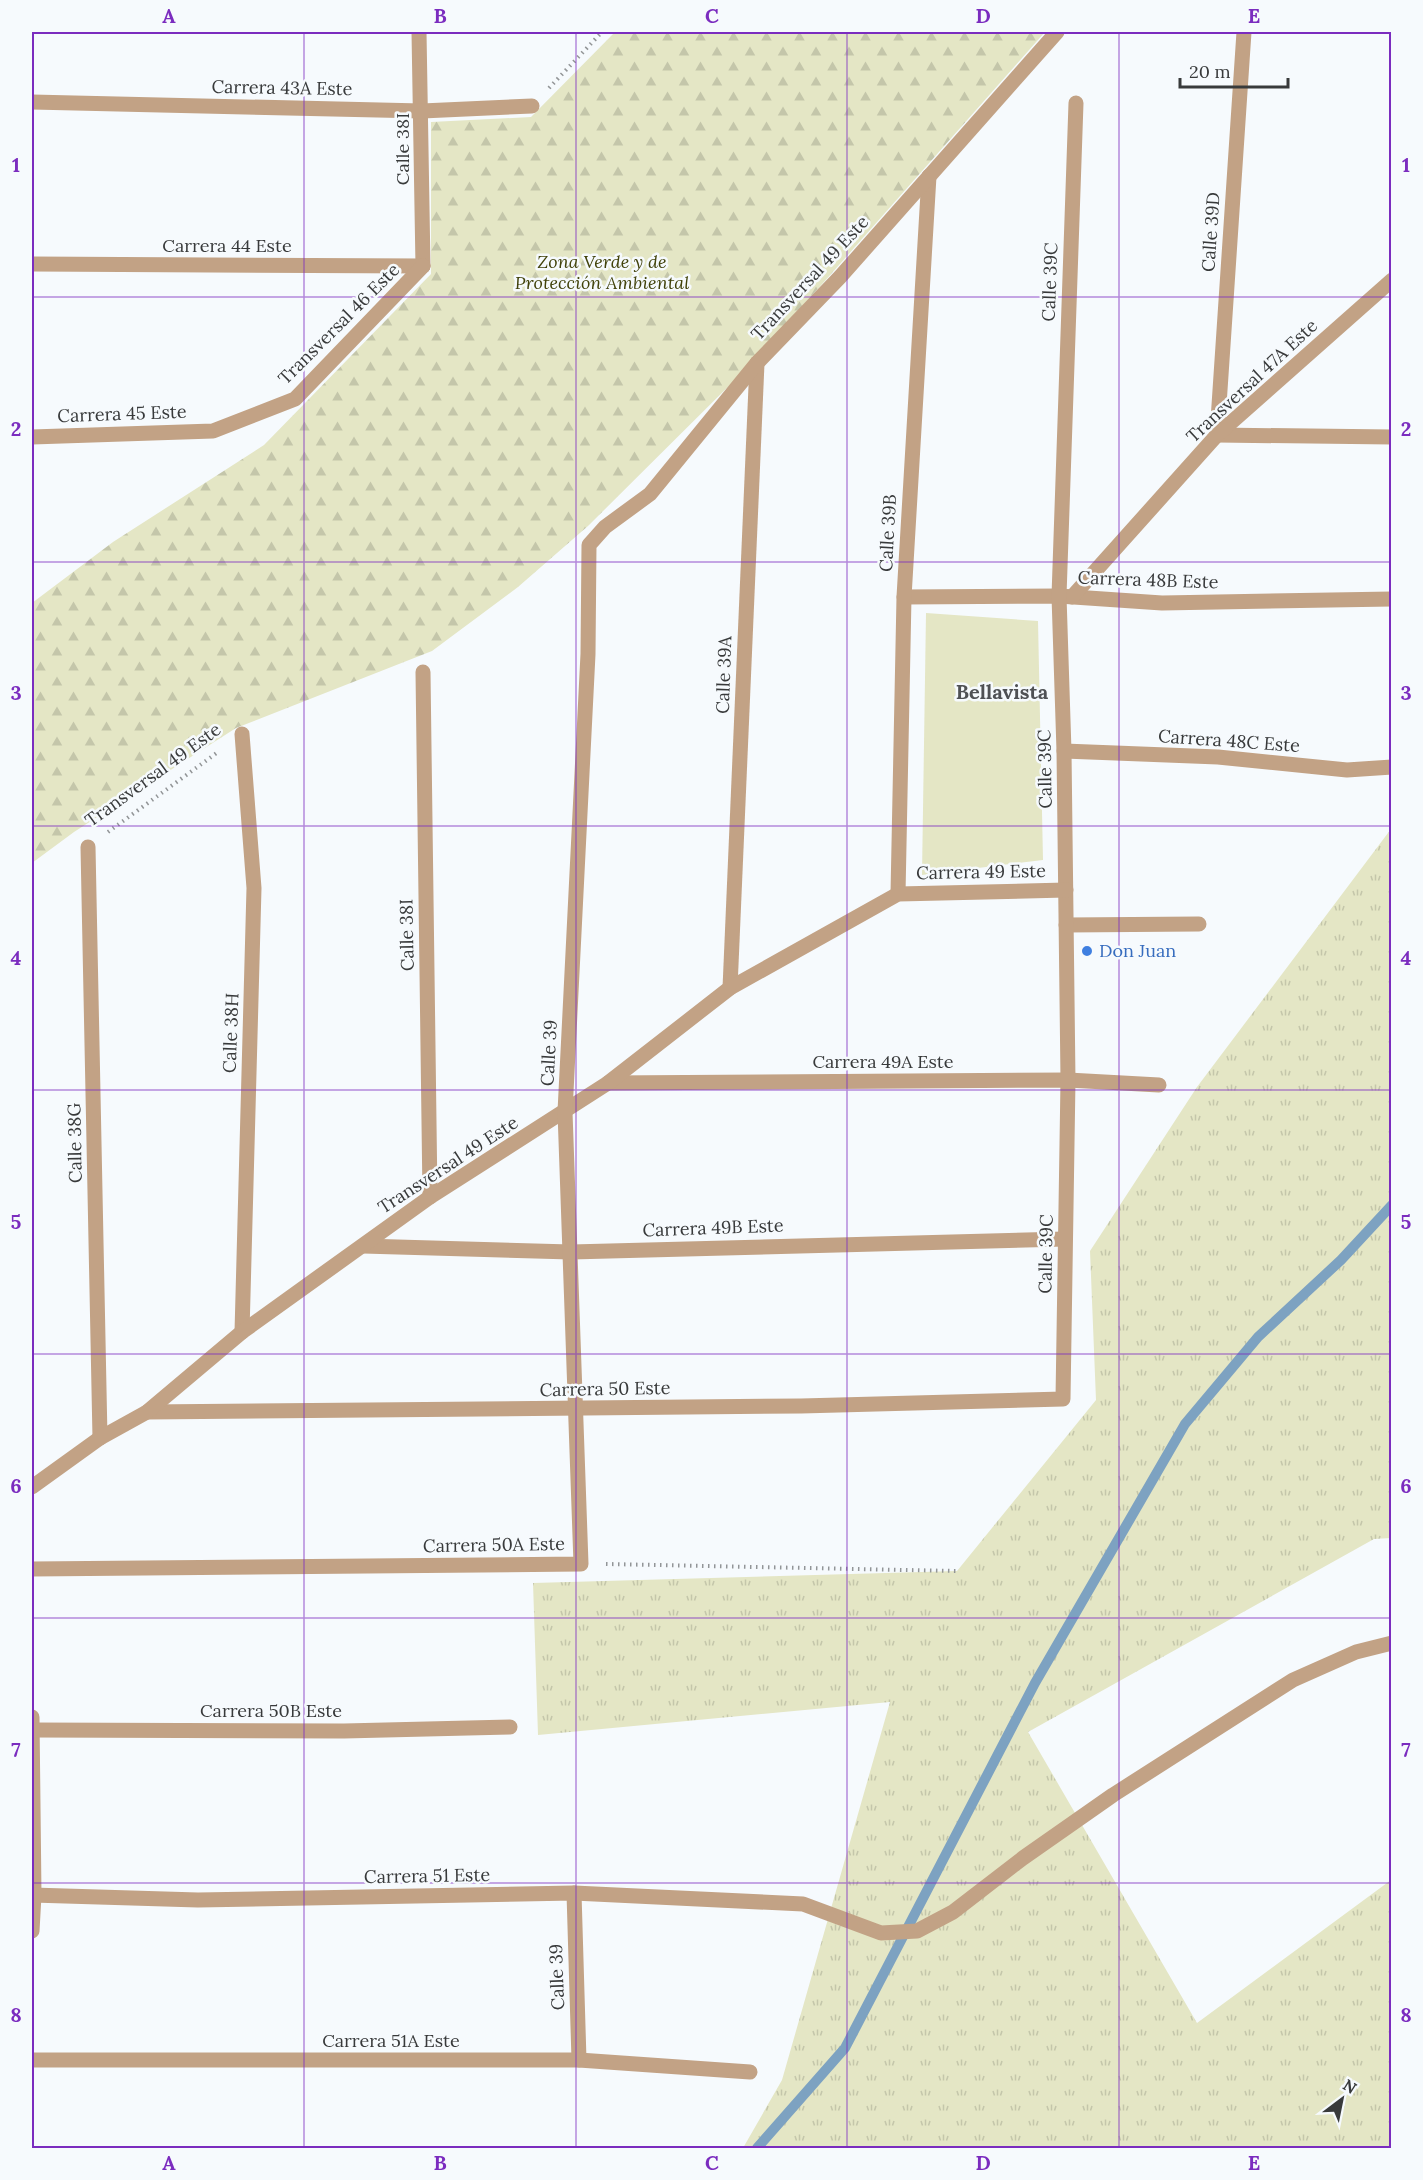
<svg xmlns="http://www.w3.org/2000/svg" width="1423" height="2180" font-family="Lora,serif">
<defs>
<pattern id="grass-tufts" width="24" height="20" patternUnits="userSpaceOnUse" patternTransform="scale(1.5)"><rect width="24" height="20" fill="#e4e6c5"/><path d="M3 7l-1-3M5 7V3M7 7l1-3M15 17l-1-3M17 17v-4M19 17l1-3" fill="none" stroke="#c4c6aa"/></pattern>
<pattern id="forest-firs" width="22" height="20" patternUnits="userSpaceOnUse" patternTransform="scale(1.5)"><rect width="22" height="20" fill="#e4e6c5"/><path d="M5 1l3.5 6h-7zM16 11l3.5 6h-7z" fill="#c4c6aa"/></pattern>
</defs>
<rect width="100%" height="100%" fill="#f6fafd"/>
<polygon fill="url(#grass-tufts)" points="1391,829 1391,1538 1374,1539 1028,1732 1197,2023 1391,1880 1391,2148 743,2148 782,2080 890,1702 538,1735 533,1583 957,1571 1096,1400 1090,1251 1197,1087"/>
<polygon fill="url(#forest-firs)" points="615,32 1045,32 755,360 588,526 518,587 432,651 236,728 74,832 32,863 32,603 113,542 264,445 431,274 431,122 531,117"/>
<polygon fill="#e4e6c5" points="926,613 1038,621 1043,860 922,875"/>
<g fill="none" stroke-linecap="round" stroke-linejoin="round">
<polyline stroke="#7da2c1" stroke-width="10" points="757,2148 845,2048 1035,1683 1185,1424 1258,1337 1341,1260 1392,1205"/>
<g stroke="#929597" stroke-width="4" stroke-dasharray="1.5 4.5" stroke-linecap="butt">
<polyline points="549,88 602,32"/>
<polyline points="108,832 218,752"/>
<polyline points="606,1564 956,1571"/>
</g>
<g stroke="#c2a285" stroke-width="15">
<polyline points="419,32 423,266"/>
<polyline points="1244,32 1217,435 1392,437"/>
<polyline points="32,102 422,111 532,106"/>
<polyline points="32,264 423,266"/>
<polyline points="32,437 213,431 295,399 423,266"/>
<polyline points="904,597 1059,596 1162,603 1392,599"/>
<polyline points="1072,597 1217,435 1392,280"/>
<polyline points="423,672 430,1197"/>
<polyline points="242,734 254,888 242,1332"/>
<polyline points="1064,751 1218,757 1347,770 1392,767"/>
<polyline points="88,847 100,1438"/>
<polyline points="898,894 904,597 929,176"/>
<polyline points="1066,925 1199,924"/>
<polyline points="730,988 757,363"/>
<polyline points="608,1083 1068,1080 1159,1085"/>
<polyline points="363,1246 571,1252 1065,1239"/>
<polyline points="147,1412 801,1406 1063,1399 1068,1080 1064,751 1059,596 1076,103"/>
<polyline points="32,1487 100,1438 147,1412 242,1332 430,1197 608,1083 730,988 898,894 1066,890"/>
<polyline points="32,1569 581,1564 565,1112 588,654 589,545 605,527 650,494 757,363 840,277 1057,32"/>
<polyline points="32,1717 34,1895 32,1931"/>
<polyline points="32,1730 344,1731 510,1727"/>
<polyline points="574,1893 579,2060"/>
<polyline points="32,1895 198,1900 574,1893 803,1904 881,1933 917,1931 953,1912 1023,1858 1113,1795 1293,1680 1356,1652 1392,1643"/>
<polyline points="32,2060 579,2060 750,2072"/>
</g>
</g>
<path fill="none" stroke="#7b2cbf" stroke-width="1.5" stroke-opacity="0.55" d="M304,32V2148M576,32V2148M847,32V2148M1119,32V2148M32,297H1392M32,562H1392M32,826H1392M32,1090H1392M32,1354H1392M32,1618H1392M32,1883H1392"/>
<circle fill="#3f7fe0" stroke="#f6fafd" stroke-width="2" cx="1087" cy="951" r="6"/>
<g text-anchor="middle" stroke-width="5" stroke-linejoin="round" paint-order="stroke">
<g font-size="18" fill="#383a3b" stroke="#f6fafd">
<text transform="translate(282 88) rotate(1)" y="6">Carrera 43A Este</text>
<text transform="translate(403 149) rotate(-90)" y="6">Calle 38I</text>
<text transform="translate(1211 232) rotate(-86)" y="6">Calle 39D</text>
<text x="227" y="252">Carrera 44 Este</text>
<text transform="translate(810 278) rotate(-47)" y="6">Transversal 49 Este</text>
<text transform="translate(1050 282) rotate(-88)" y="6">Calle 39C</text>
<text transform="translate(339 324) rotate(-45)" y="6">Transversal 46 Este</text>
<text transform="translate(1252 381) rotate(-43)" y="6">Transversal 47A Este</text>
<text transform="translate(122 414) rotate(-2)" y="6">Carrera 45 Este</text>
<text transform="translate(888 533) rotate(-87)" y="6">Calle 39B</text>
<text transform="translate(1148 580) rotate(2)" y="6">Carrera 48B Este</text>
<text transform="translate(724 675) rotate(-88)" y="6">Calle 39A</text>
<text transform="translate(1229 741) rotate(4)" y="6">Carrera 48C Este</text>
<text transform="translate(1045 769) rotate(-91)" y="6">Calle 39C</text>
<text transform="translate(153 775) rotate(-36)" y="6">Transversal 49 Este</text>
<text transform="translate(981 872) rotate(-1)" y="6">Carrera 49 Este</text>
<text transform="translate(407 935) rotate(-91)" y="6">Calle 38I</text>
<text transform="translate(231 1033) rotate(-88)" y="6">Calle 38H</text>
<text transform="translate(549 1053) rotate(-87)" y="6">Calle 39</text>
<text x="883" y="1068">Carrera 49A Este</text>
<text transform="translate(75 1143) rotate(-91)" y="6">Calle 38G</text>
<text transform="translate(448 1165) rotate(-33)" y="6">Transversal 49 Este</text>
<text transform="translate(713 1228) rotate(-2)" y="6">Carrera 49B Este</text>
<text transform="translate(1046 1254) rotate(-89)" y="6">Calle 39C</text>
<text transform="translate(605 1389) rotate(-1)" y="6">Carrera 50 Este</text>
<text transform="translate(494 1545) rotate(-1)" y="6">Carrera 50A Este</text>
<text x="271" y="1717">Carrera 50B Este</text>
<text transform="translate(427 1876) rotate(-1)" y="6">Carrera 51 Este</text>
<text transform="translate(557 1977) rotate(-92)" y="6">Calle 39</text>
<text x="391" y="2047">Carrera 51A Este</text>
</g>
<g font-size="18" font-style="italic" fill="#41420a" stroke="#f6fafd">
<text x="602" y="268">Zona Verde y de<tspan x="602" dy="21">Protección Ambiental</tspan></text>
</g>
<g font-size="18" fill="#366cbe" stroke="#f6fafd" text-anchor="start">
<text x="1099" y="957">Don Juan</text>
</g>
<g font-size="20" font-weight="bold" fill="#4f5154" stroke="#f6fafd">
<text x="1002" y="699">Bellavista</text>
</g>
</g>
<rect width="1423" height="2180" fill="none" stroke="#f6fafd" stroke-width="66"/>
<g transform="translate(1342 2099) rotate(32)" stroke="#f6fafd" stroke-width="4.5" paint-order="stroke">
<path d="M0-4.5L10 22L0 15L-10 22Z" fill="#383a3b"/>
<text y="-9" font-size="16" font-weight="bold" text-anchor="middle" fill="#383a3b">N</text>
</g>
<path d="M1180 78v9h108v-9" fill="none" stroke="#383a3b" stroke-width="3"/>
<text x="1189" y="78" font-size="18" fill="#383a3b" stroke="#f6fafd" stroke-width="4.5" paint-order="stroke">20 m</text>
<rect x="33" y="33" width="1357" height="2114" fill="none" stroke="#7b2cbf" stroke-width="2"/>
<g font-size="20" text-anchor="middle" font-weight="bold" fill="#7b2cbf">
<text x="169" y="23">A</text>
<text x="440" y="23">B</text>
<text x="712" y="23">C</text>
<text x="983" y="23">D</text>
<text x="1254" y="23">E</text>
<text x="16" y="172">1</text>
<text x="1406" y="172">1</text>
<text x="16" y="436">2</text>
<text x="1406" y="436">2</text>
<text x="16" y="700">3</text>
<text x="1406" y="700">3</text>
<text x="16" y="965">4</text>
<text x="1406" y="965">4</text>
<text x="16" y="1229">5</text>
<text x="1406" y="1229">5</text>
<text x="16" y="1493">6</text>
<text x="1406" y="1493">6</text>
<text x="16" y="1757">7</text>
<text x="1406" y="1757">7</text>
<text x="16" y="2022">8</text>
<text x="1406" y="2022">8</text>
<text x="169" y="2170">A</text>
<text x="440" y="2170">B</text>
<text x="712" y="2170">C</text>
<text x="983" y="2170">D</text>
<text x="1254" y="2170">E</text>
</g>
</svg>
